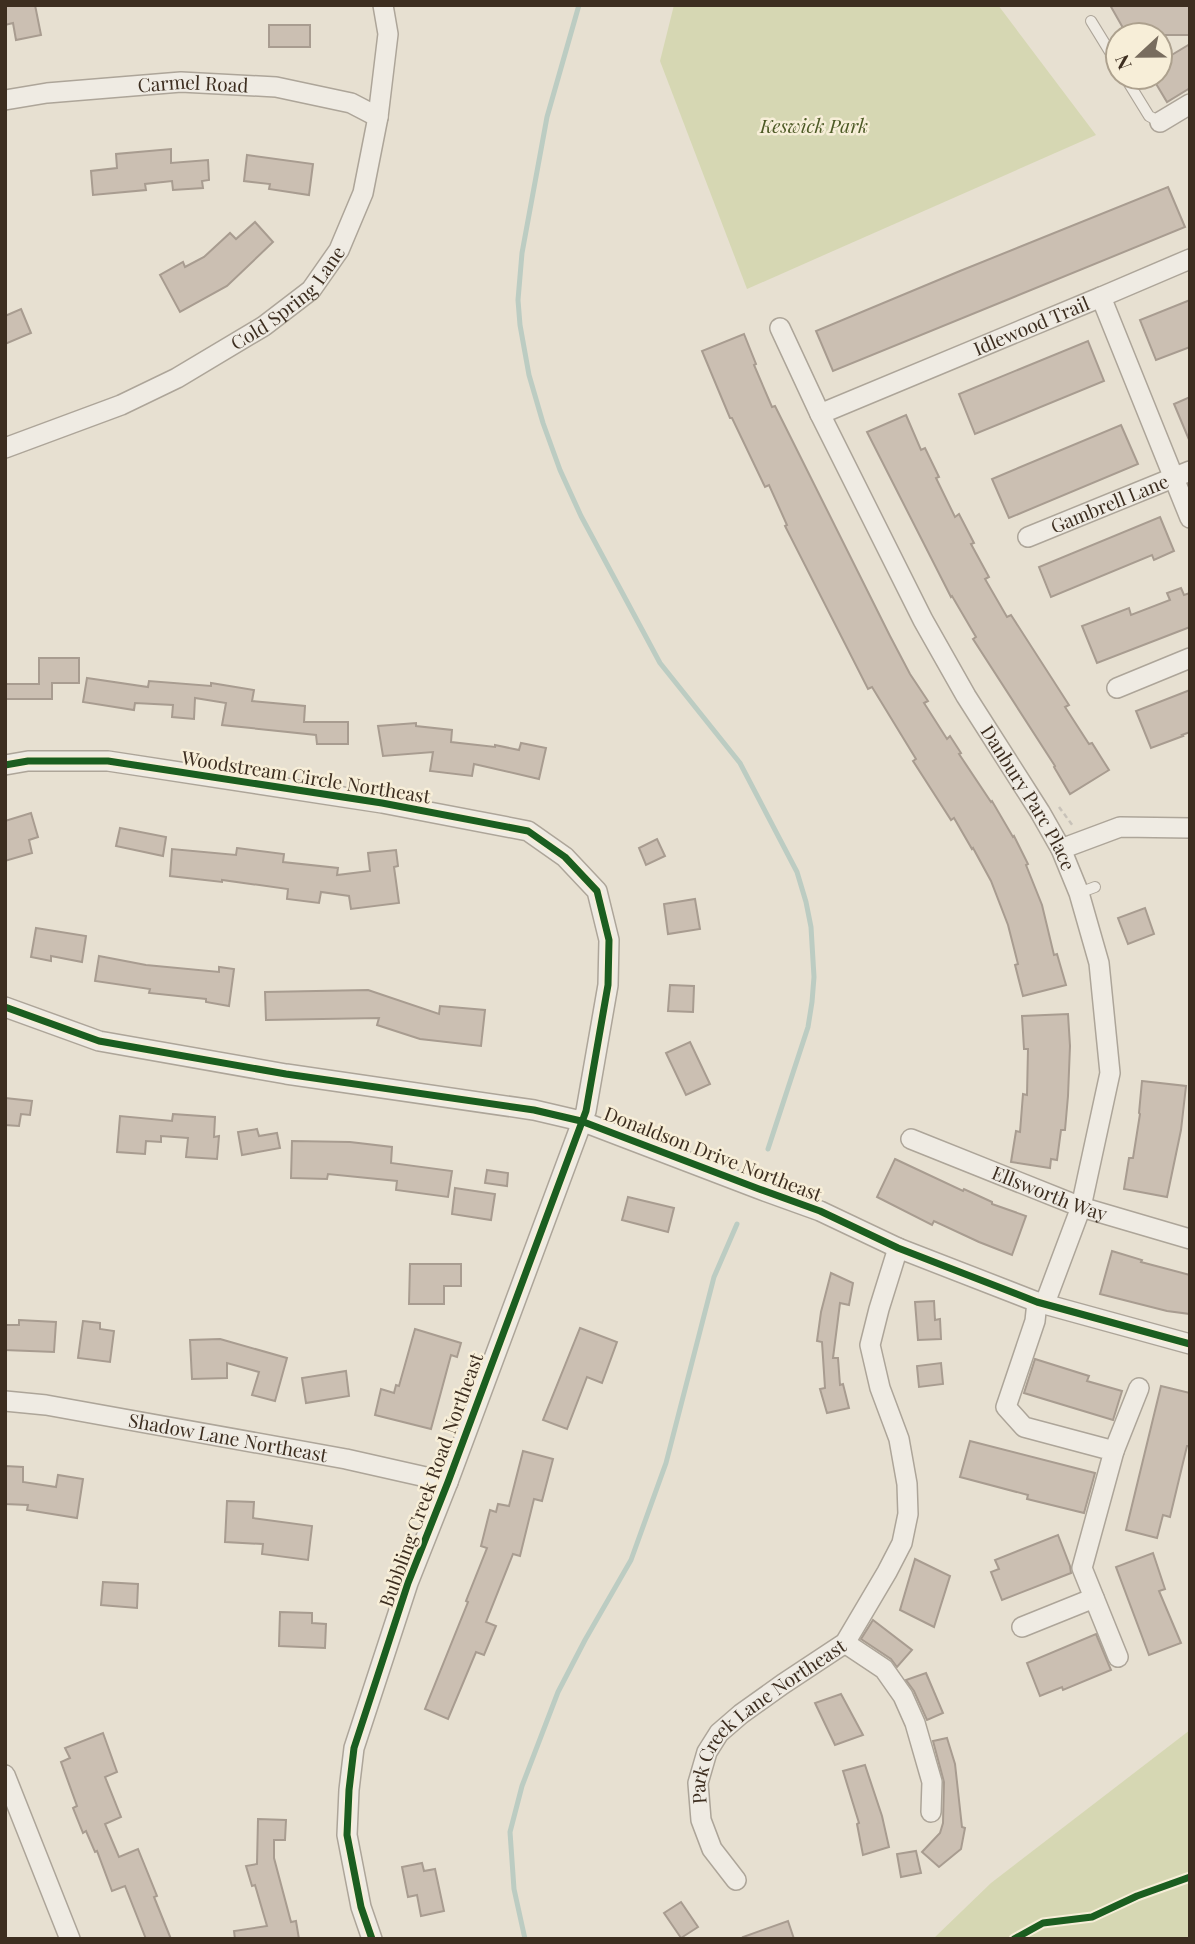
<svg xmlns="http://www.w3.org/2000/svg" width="1195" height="1944" font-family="'Playfair Display',serif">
<rect width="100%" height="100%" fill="#e7e0d1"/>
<g fill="#d6d7b3">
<polygon points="674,5 998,5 1096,135 747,289 660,61"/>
<polygon points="1190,1730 1190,1939 933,1939 991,1883"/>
</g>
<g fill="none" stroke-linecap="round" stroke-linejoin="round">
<g stroke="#bcccc2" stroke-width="5">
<polyline points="579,5 547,117 522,253 518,300 520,325 529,375 543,423 560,470 581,516 660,663 740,763 797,872 806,902 811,927 814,977 812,1002 808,1027 768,1149"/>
<polyline points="525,1939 514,1889 510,1832 522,1786 558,1692 585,1640 631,1560 666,1463 714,1277 737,1224"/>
</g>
</g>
<g fill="#cbbfb2" stroke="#a89c90" stroke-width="2">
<polygon points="5,5 35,5 41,35 16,40 13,23 5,25"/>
<polygon points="1110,5 1190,5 1190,35 1127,35"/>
<rect x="269" y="25" width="41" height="22"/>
<polygon points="1190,44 1190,88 1167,102 1152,77 1160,77 1160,62"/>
<polygon points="171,149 171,163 208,160 209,180 202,181 203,188 173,190 172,181 145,184 146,190 93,195 91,171 117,168 116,154"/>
<polygon points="247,155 313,164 309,195 269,189 270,184 244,181"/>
<polygon points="1168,187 1185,227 833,371 816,331 960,271"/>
<polygon points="255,222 273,242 227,286 180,312 160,275 183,262 185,267 204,257 230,233 236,239"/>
<polygon points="1190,300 1190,347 1156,360 1140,320"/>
<polygon points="21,309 31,333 5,344 5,316"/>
<polygon points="744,334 756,364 754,365 772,407 775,406 890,636 910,674 928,701 924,703 947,739 950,736 961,753 959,754 991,802 992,801 1013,837 1014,836 1028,864 1026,865 1042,905 1054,955 1057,954 1066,985 1023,996 1015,965 1018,964 1008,925 991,881 973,848 972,849 954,818 951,820 913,761 916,759 872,687 868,689 785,526 787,525 769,485 765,487 732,418 730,418 702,351"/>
<polygon points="1088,341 1104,381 975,434 959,394"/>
<polygon points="1190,397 1190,442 1174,404"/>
<polygon points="906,415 921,450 925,448 939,477 936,478 955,517 959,514 974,543 971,544 989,577 985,579 1007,617 1011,615 1069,705 1065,707 1089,744 1092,743 1109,770 1070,794 1054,767 1055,766 973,639 976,637 952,596 951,597 867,432"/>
<polygon points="1121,425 1138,464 1009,518 992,479"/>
<polygon points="1160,517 1174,551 1154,560 1152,555 1051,597 1039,567"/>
<polygon points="1181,588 1184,595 1190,593 1190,627 1097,663 1082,626 1129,608 1131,615 1170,600 1167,593"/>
<polygon points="39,658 79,658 79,683 52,683 52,699 5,699 5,684 39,684"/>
<polygon points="87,678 148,687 149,681 211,686 211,683 254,690 252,701 305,706 304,722 348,722 348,744 317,744 316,735 222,725 226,703 195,698 194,719 172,717 173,705 135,703 134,710 83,702"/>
<polygon points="1190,690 1190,732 1182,735 1183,736 1151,748 1136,711"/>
<polygon points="416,723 416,726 452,730 451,742 495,747 495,745 519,750 521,743 546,748 539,779 474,764 472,776 430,771 433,752 383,756 378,726"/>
<polygon points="31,813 38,837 29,840 32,853 5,861 5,821"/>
<polygon points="120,828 166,837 163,856 116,846"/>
<polygon points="657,839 665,856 646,865 639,848"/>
<polygon points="237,848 284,854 283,862 338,868 337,875 370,871 368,853 396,850 398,866 394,867 399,903 351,909 349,896 321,892 319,903 287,899 288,889 222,880 222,882 170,876 172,849 236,855"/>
<polygon points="695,899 700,929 668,934 664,904"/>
<polygon points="1145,908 1154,934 1128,944 1118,918"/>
<polygon points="36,928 86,936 82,962 51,956 51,961 31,957"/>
<polygon points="99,956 146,965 219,972 219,967 234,969 229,1006 206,1002 206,999 149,993 150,989 95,981"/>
<polygon points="670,985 694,986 693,1012 668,1011"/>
<polygon points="368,990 439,1014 440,1006 485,1010 481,1046 420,1039 377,1025 379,1018 266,1020 265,992"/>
<polygon points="1068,1014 1070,1046 1068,1096 1065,1130 1061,1130 1057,1160 1051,1159 1050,1168 1011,1162 1016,1131 1020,1132 1023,1094 1027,1095 1028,1049 1024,1049 1022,1016"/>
<polygon points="690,1042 710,1084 686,1095 666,1053"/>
<polygon points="1142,1081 1186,1086 1181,1130 1167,1197 1124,1189 1129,1158 1133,1158 1140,1114 1139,1113"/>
<polygon points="5,1098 32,1101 30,1115 21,1114 19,1126 5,1125"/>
<polygon points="173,1114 215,1117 214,1137 219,1136 217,1159 186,1157 188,1138 161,1136 161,1142 146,1141 145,1154 117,1152 120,1116 172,1121"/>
<polygon points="257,1129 259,1136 277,1133 280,1148 242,1155 238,1132"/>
<polygon points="292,1141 350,1142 392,1147 391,1163 452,1171 448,1197 396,1190 397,1181 328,1174 327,1179 291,1178"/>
<polygon points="895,1159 963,1191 964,1189 992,1202 992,1204 1026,1216 1012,1255 979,1242 934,1221 932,1225 877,1197"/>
<polygon points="487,1170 508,1173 507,1186 485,1183"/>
<polygon points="455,1188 495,1194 491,1220 452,1214"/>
<polygon points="628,1197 674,1208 668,1232 622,1220"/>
<polygon points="1112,1251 1142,1260 1141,1262 1190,1275 1190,1314 1167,1311 1100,1294"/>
<polygon points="410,1264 461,1264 461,1286 444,1286 444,1304 409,1304"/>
<polygon points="831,1273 853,1283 849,1305 840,1303 833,1358 838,1358 840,1385 843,1384 849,1408 827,1413 820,1389 825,1388 822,1342 817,1341 821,1312"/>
<polygon points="934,1301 935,1320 940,1319 941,1339 918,1340 915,1302"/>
<polygon points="19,1320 56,1322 54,1352 5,1350 5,1325 19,1325"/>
<polygon points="83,1321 100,1323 100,1329 114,1331 110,1362 78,1358"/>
<polygon points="580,1328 617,1342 602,1383 587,1377 567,1429 543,1420"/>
<polygon points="415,1329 461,1343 457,1357 451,1355 431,1429 375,1415 381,1389 394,1393 396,1385 399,1386"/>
<polygon points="220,1339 287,1358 275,1401 252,1395 259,1372 227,1363 227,1378 192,1379 190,1340"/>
<polygon points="1035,1359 1089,1376 1087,1381 1122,1391 1113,1420 1024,1393"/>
<polygon points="941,1363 943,1384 919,1387 917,1366"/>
<polygon points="346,1371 349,1396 306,1403 302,1378"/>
<polygon points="1161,1386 1190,1393 1190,1446 1187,1446 1170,1517 1163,1515 1157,1538 1126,1530"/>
<polygon points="970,1441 1095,1473 1084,1513 1027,1499 1028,1495 960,1477"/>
<polygon points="523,1451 553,1459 542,1501 534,1499 520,1556 513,1554 486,1622 496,1626 484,1655 476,1652 448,1719 425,1709 468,1602 466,1601 487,1548 481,1546 490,1510 496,1512 498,1504 509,1506"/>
<polygon points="5,1466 23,1467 23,1482 56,1487 58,1475 83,1479 77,1518 27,1510 28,1505 5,1504"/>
<polygon points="227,1501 254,1502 253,1518 312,1526 308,1560 262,1554 263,1544 225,1542"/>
<polygon points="1058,1535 1070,1566 1071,1573 1002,1600 991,1572 999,1569 995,1560"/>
<polygon points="1153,1553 1165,1589 1159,1591 1181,1643 1149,1655 1116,1567"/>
<polygon points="915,1559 950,1576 934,1627 900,1610"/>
<polygon points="103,1582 138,1584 137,1608 101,1605"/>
<polygon points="280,1612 312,1613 312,1623 326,1624 325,1648 279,1646"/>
<polygon points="873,1620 912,1650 897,1667 891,1659 861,1639"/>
<polygon points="1096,1634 1111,1670 1063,1690 1062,1687 1040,1696 1027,1663"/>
<polygon points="926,1673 943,1713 927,1720 914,1691 906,1680"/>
<polygon points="841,1694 863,1735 835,1745 815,1703"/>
<polygon points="103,1733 117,1772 105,1777 121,1817 105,1824 119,1857 138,1849 157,1896 154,1897 171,1939 146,1939 125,1886 112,1891 97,1851 95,1852 86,1831 83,1833 73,1808 77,1806 61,1762 70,1758 65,1748"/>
<polygon points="947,1738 955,1764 962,1827 965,1828 961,1849 939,1867 922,1852 940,1833 943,1823 944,1782 933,1741"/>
<polygon points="865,1765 882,1816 889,1847 863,1855 857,1824 859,1823 843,1771"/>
<polygon points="258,1819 286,1820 285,1840 274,1840 274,1858 291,1922 296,1921 299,1939 235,1939 234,1931 267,1926 255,1885 252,1886 246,1866 257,1864"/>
<polygon points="916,1851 921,1873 901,1877 897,1854"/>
<polygon points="422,1863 424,1871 435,1869 444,1911 421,1916 417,1895 408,1897 402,1867"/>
<polygon points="681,1902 698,1927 681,1938 664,1913"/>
<polygon points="788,1921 794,1939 744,1939 743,1937"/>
</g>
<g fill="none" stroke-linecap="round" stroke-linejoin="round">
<g stroke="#ada599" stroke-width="12">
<g id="service">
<polyline points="1091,21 1118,65"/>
<polyline points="1125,77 1149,116 1160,122"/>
<polyline points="1079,893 1095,887"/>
</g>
</g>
<g stroke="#ada599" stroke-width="22">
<g id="minor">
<path id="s1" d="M5,100L47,93L181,82L276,87L351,103L378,117"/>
<polyline points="1160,122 1190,104"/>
<polyline points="1101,297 1190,259"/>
<path id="s2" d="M780,328L820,414L923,620L966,696L1040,812L1061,849L1079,893L1099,963L1110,1073L1081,1207L1045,1303"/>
<path id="s3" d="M820,414L1101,297L1190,518"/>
<path id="s4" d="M5,448L121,405L177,378L264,326L311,290L339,250L363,193L378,117L388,34L383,5"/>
<path id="s5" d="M1028,537L1190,471"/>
<polyline points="1117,688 1190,658"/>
<polyline points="5,765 28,761 108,761 382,803 528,831 565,857 597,891 609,940 608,985 586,1111 448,1482 408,1583 354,1748 349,1790 347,1835 361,1907 372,1939"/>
<polyline points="1061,849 1120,827 1190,828"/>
<polyline points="5,1007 99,1041 286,1074 534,1110 581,1121 759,1189 820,1211 898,1248 1037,1302 1190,1344"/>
<path id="s6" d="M911,1139L1081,1207L1190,1239"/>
<polyline points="1037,1302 1035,1321 1006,1407 1024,1427 1114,1451 1082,1568 1118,1657"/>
<path id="s7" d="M5,1401L46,1405L346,1459L448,1482"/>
<polyline points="1114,1451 1139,1388"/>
<polyline points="1022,1627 1094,1598"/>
<polyline points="845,1643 884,1669 903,1696 915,1723 932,1782 931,1812"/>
<polyline points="5,1775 70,1939"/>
<path id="s8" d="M736,1880L712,1849L701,1820L698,1783L707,1752L719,1733L741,1714L783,1684L845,1643L887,1572L902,1543L908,1514L907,1484L899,1439L880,1388L870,1345L879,1309L898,1248"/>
</g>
</g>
<polyline stroke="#c8c2b9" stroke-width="2.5" stroke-dasharray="5 3.5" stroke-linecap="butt" points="1059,807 1073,826"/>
<use href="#service" stroke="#efebe3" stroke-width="10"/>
<use href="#minor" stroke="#efebe3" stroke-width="19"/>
<g stroke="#f7eed8" stroke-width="11">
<g id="cycleway">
<polyline points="5,765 28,761 108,761 382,803 528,831 565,857 597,891 609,940 608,985 586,1111 448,1482 408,1583 354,1748 349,1790 347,1835 361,1907 372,1939"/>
<polyline points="5,1007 99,1041 286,1074 534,1110 581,1121 759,1189 820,1211 898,1248 1037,1302 1190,1344"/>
<polyline points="1014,1939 1043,1923 1092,1917 1137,1896 1190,1877"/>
</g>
</g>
<use href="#cycleway" stroke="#1b5e20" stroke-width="7"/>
</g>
<g text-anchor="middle" stroke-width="5" stroke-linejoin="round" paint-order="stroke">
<g font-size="19" fill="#3d2e20" stroke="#f7eed8">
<text dy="7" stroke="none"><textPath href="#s1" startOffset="189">Carmel Road</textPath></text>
<text dy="7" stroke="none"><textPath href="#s4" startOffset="324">Cold Spring Lane</textPath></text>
<text dy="7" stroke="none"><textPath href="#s3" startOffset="229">Idlewood Trail</textPath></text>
<text dy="7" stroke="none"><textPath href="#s5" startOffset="88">Gambrell Lane</textPath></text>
<text transform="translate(306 777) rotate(9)" y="7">Woodstream Circle Northeast</text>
<text dy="7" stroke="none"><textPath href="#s2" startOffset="532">Danbury Parc Place</textPath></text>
<text transform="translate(713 1154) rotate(21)" y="7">Donaldson Drive Northeast</text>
<text dy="7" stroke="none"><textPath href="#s6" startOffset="149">Ellsworth Way</textPath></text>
<text dy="7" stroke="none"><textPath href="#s7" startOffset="226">Shadow Lane Northeast</textPath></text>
<text transform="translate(431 1480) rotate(-70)" y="7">Bubbling Creek Road Northeast</text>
<text dy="7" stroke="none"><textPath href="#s8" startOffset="201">Park Creek Lane Northeast</textPath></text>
</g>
<g font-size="19" font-style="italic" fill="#4d5a26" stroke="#f7eed8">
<text x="814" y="133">Keswick Park</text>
</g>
</g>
<rect width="1195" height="1944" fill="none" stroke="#3d2e20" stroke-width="14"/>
<g transform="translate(1139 56) rotate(248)"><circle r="33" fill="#f7eed8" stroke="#ada18e" stroke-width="2"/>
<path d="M0-5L12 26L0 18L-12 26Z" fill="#786c5e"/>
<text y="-10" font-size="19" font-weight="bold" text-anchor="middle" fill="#3d2e20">N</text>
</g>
</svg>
